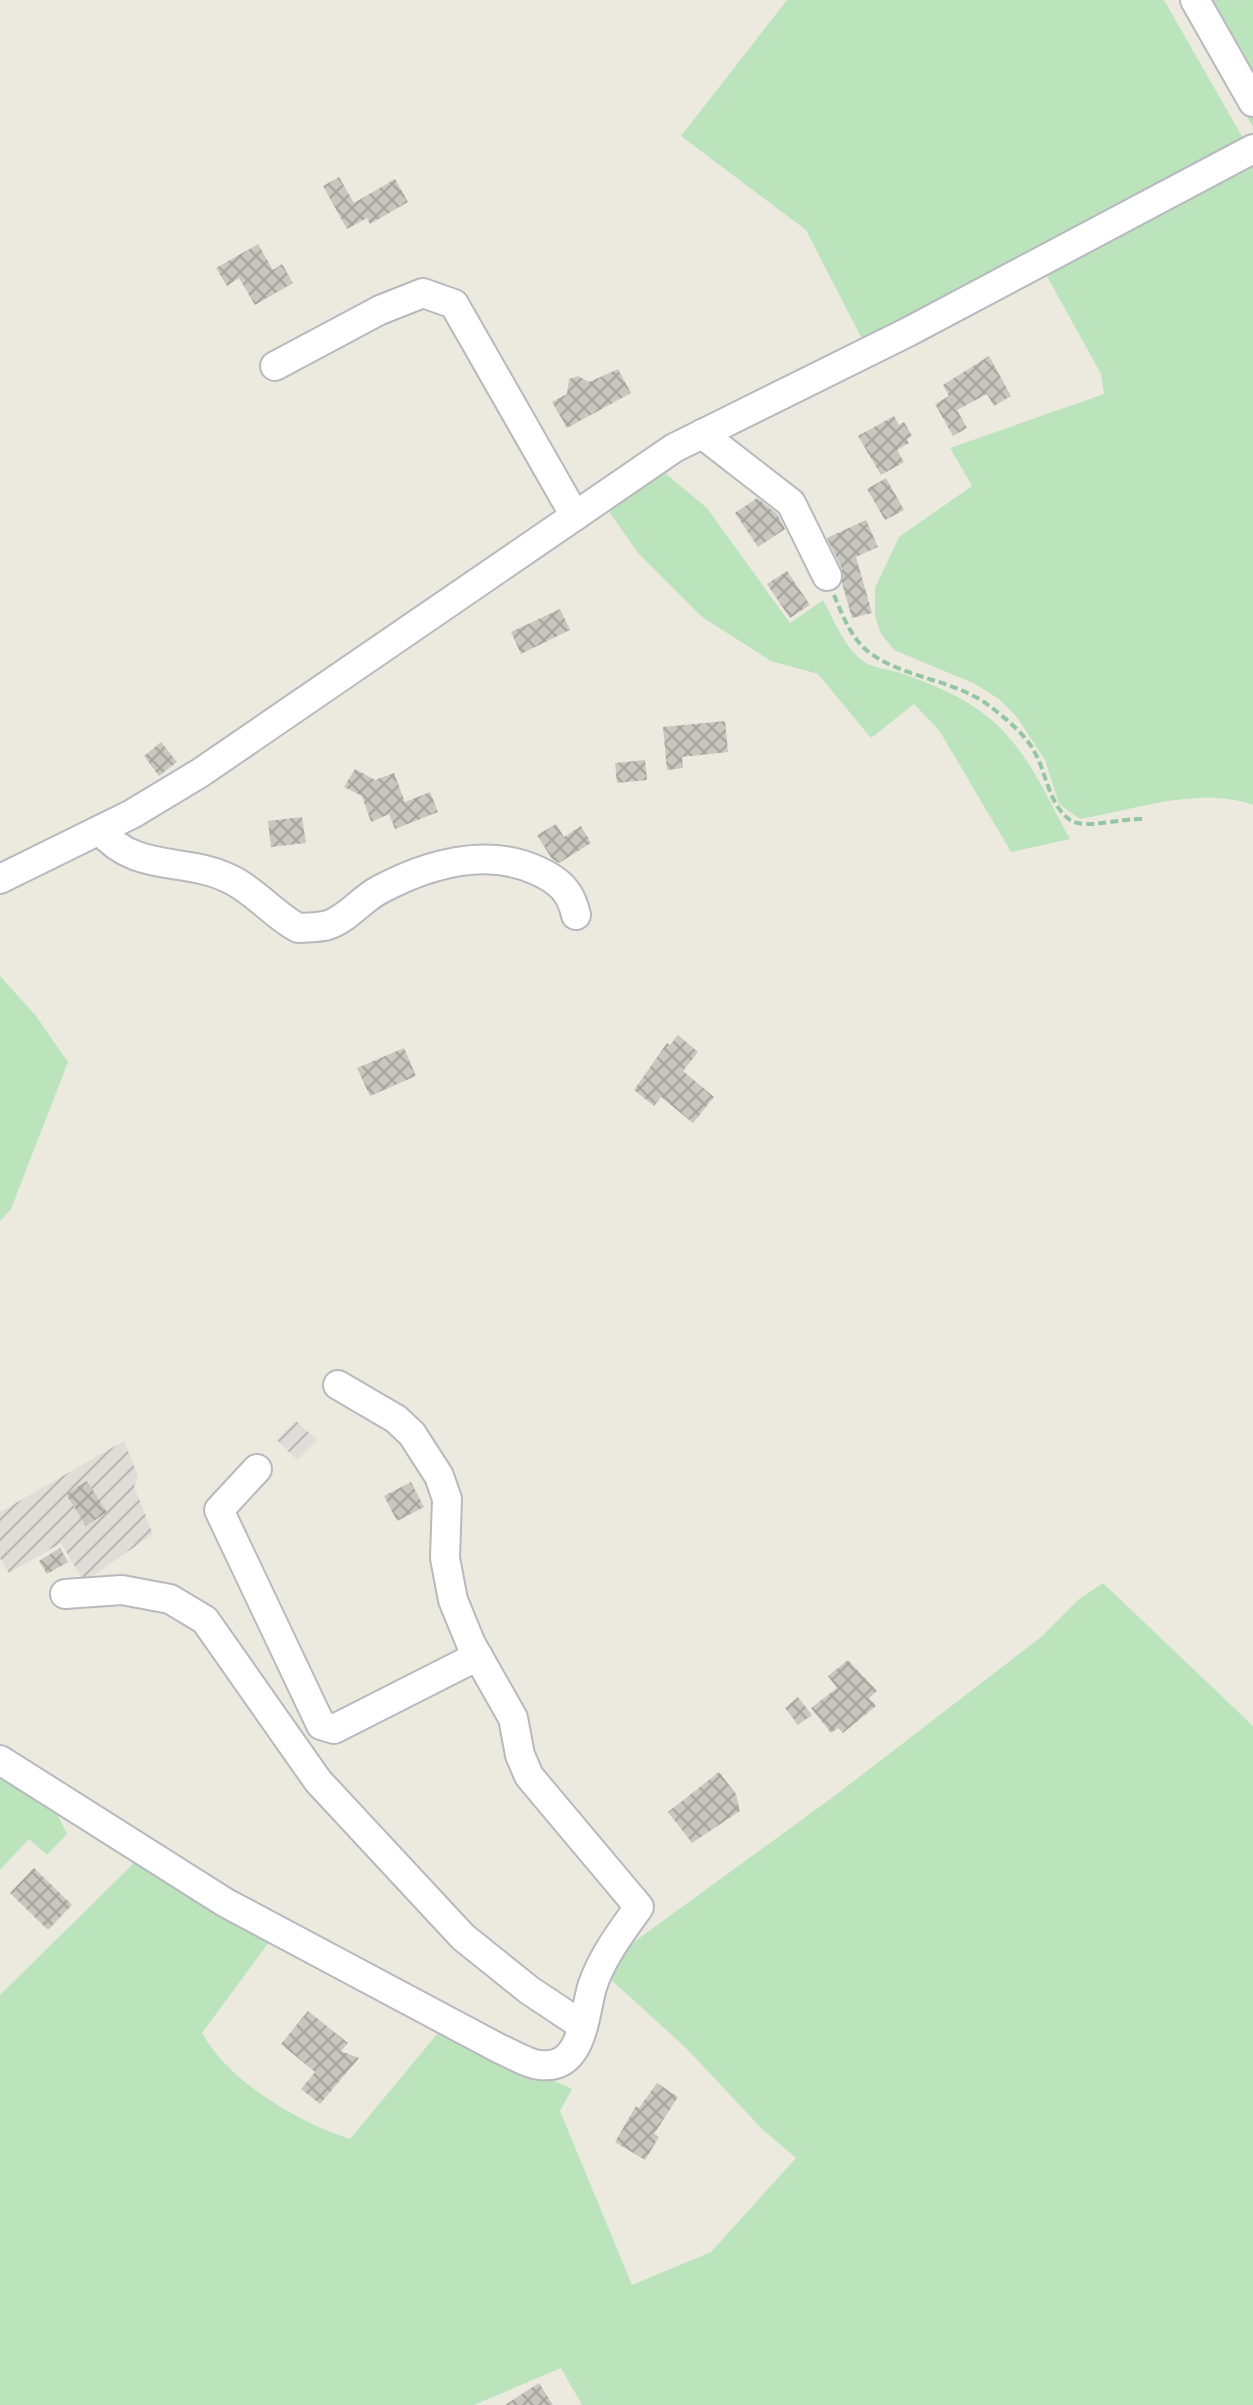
<svg xmlns="http://www.w3.org/2000/svg" width="1253" height="2405" font-family="'Exo 2',sans-serif">
<defs>
<pattern id="industrial-furrows" width="10" height="10" patternUnits="userSpaceOnUse" patternTransform="scale(2)"><rect width="10" height="10" fill="#dfddd7"/><path d="M-1 1l2-2M0 10L10 0M9 11l2-2" fill="none" stroke="#b8b6b2"/></pattern>
<pattern id="building-cross-hatch" width="8" height="8" patternUnits="userSpaceOnUse" patternTransform="scale(2)"><rect width="8" height="8" fill="#c8c6bf"/><path d="M0 0l8 8M0 8l8-8" fill="none" stroke="#a5a49f"/></pattern>
</defs>
<rect width="100%" height="100%" fill="#eceadf"/>
<g fill="url(#industrial-furrows)">
<polygon points="296,1421 317,1440 297,1460 277,1440"/>
<polygon points="124,1441 138,1476 134,1487 153,1534 84,1582 61,1543 9,1573 0,1558 0,1512"/>
</g>
<g fill="#bbe4bd">
<polygon points="787,0 1164,0 1243,138 1233,147 864,343 806,230 681,136"/>
<polygon points="1181,0 1253,0 1253,127 1245,113"/>
<path d="M1253,162V805C1197,786 1136,810 1080,819L1059,804L1045,760L1016,716L999,699L973,683L894,650L881,634L875,616V588L899,537L972,486L950,448L1104,394L1101,374L1044,271Z"/>
<path d="M659,468L707,508L790,623L823,600C834,620 844,647 863,661C872,668 887,669 898,672C926,682 956,693 980,711C1026,744 1043,791 1070,839L1011,852L939,730L914,704L871,738L818,674L771,661L702,617L638,553L606,507Z"/>
<polygon points="0,976 36,1016 68,1062 11,1209 0,1221"/>
<path d="M1103,1583L1253,1726V2405H582L561,2368L474,2405H0V1995L136,1861L272,1938L202,2033C229,2082 299,2123 350,2139L442,2028L572,2089L560,2111L632,2285L711,2252L796,2158L762,2129L687,2049L606,1975L616,1955L837,1794L1041,1637L1078,1600Z"/>
<polygon points="0,1770 50,1800 67,1834 47,1855 29,1839 0,1870"/>
</g>
<g fill="url(#building-cross-hatch)">
<polygon points="339,177 354,203 395,179 408,202 370,224 367,218 347,229 323,186"/>
<polygon points="258,244 273,270 282,264 293,283 255,305 239,278 227,286 216,268"/>
<polygon points="989,356 1011,396 994,406 987,394 957,410 967,428 953,436 935,404 949,396 943,385"/>
<polygon points="618,369 631,393 567,428 552,402 567,394 569,379 578,376 589,382"/>
<polygon points="894,416 899,425 904,422 912,436 907,439 909,443 897,450 904,462 881,475 858,436"/>
<polygon points="886,478 904,510 885,520 867,489"/>
<polygon points="757,498 777,514 785,529 758,547 735,513"/>
<polygon points="866,520 878,547 856,557 872,613 852,618 842,583 842,569 827,538"/>
<polygon points="787,571 810,605 790,618 767,584"/>
<polygon points="560,609 570,630 521,654 511,632"/>
<polygon points="725,721 728,752 682,757 683,768 667,770 663,727"/>
<polygon points="161,742 177,762 159,776 144,756"/>
<polygon points="645,760 647,780 617,783 615,763"/>
<polygon points="355,769 375,780 394,773 405,802 430,792 438,812 395,829 389,814 371,822 362,796 344,787"/>
<polygon points="302,817 306,843 271,847 268,821"/>
<polygon points="556,824 564,837 581,826 591,843 559,863 552,859 537,835"/>
<polygon points="678,1035 698,1052 683,1071 714,1097 693,1123 661,1097 654,1106 634,1090 667,1043 670,1045"/>
<polygon points="404,1048 416,1076 370,1096 357,1068"/>
<polygon points="87,1481 107,1512 86,1526 66,1494"/>
<polygon points="411,1482 424,1507 397,1521 384,1496"/>
<polygon points="60,1548 68,1562 47,1574 39,1561"/>
<polygon points="848,1660 877,1691 869,1698 876,1706 843,1733 838,1728 831,1733 811,1708 837,1688 828,1676"/>
<polygon points="798,1697 812,1715 798,1725 785,1708"/>
<polygon points="719,1772 736,1794 740,1811 692,1843 668,1812"/>
<polygon points="34,1868 72,1905 48,1930 10,1893"/>
<polygon points="308,2011 348,2043 341,2051 359,2058 320,2104 301,2089 315,2072 281,2044"/>
<polygon points="657,2083 678,2097 654,2134 659,2137 645,2160 615,2142 636,2106 639,2108"/>
<polygon points="539,2383 553,2405 505,2405"/>
</g>
<g fill="none" stroke-linecap="round" stroke-linejoin="round">
<g stroke="#b7b9bf" stroke-width="32">
<g id="minor">
<polyline points="1195,0 1253,102"/>
<polyline points="275,366 380,310 423,293 454,304 575,516"/>
<polyline points="702,434 791,503 827,576"/>
<path d="M100,830C136,874 186,856 232,880C256,892 274,915 298,928C307,927 319,928 328,925C347,919 362,899 379,890C428,864 487,847 538,871C560,881 571,892 576,915"/>
<polyline points="0,879 132,814 200,773 674,448 908,332 1253,149"/>
<polyline points="257,1469 219,1510 321,1725 334,1729 478,1656"/>
<polyline points="65,1594 122,1590 170,1599 205,1620 318,1781 463,1937 529,1990 583,2026"/>
<path d="M0,1760L226,1903L500,2049C511,2053 527,2064 540,2065C583,2070 584,2015 592,1987C602,1957 621,1932 639,1907L529,1776L520,1755L513,1718L471,1644L453,1600L445,1558L447,1499L439,1476L412,1434L396,1419L338,1385"/>
</g>
</g>
<path stroke="#94c5a5" stroke-width="4" stroke-dasharray="8 4" stroke-linecap="butt" d="M834,595C841,612 850,635 864,648C897,678 954,678 991,707C1006,719 1025,734 1034,751C1047,773 1048,804 1070,820C1084,830 1122,818 1142,819"/>
<use href="#minor" stroke="#fff" stroke-width="28"/>
</g>
</svg>
